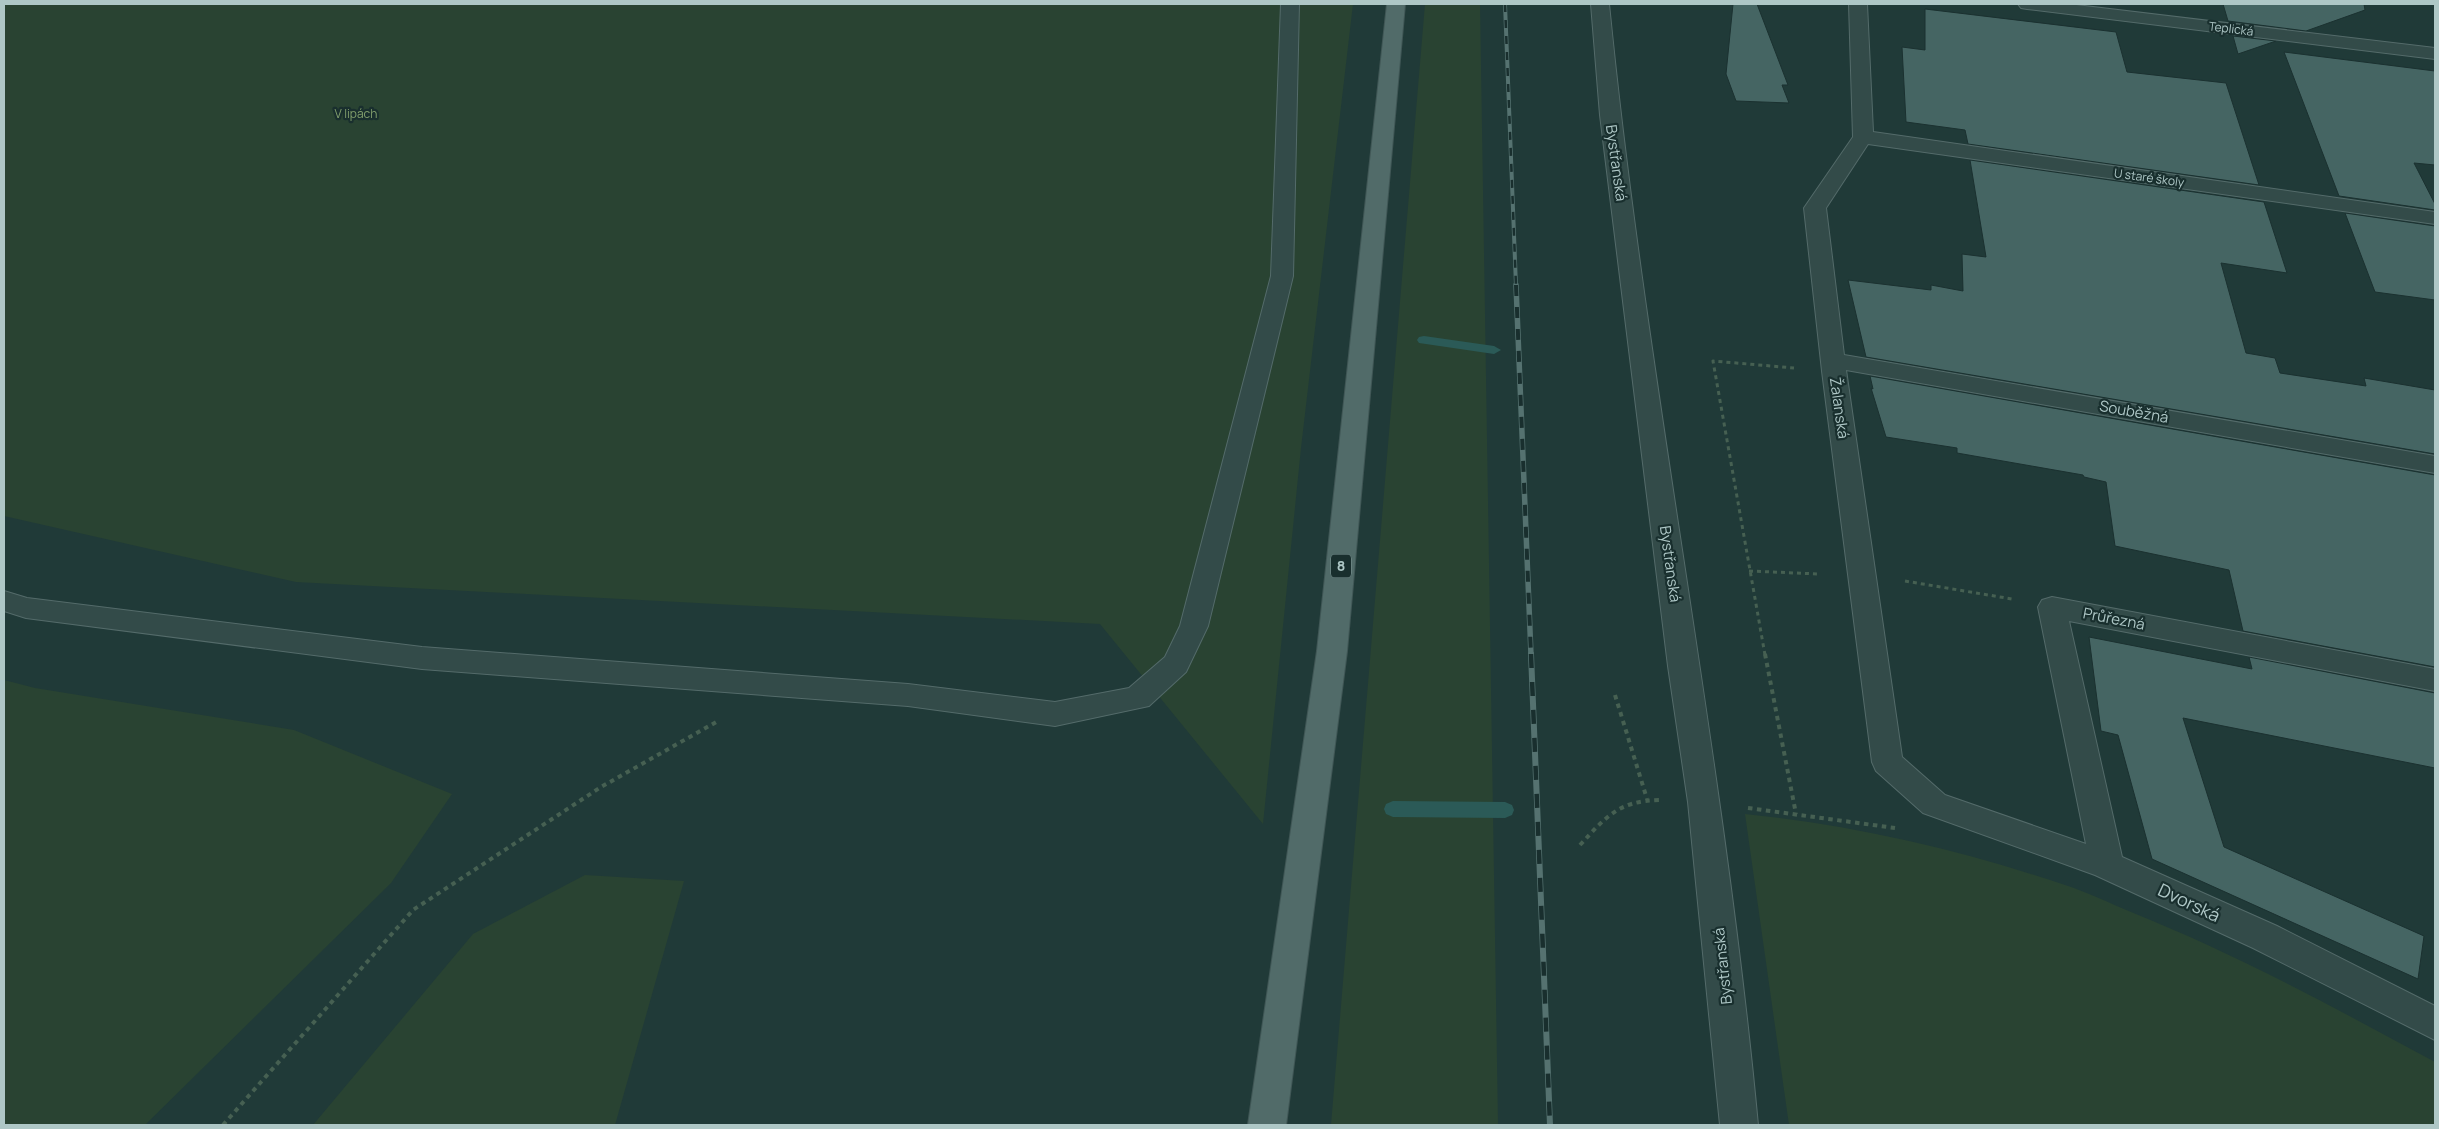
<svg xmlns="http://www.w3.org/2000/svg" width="2439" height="1129" font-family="Manrope,sans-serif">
<rect width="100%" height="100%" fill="#203a38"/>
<g fill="#294332">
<polygon points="4,4 1353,4 1301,448 1263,824 1100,624 296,582 4,516"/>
<polygon points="1425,4 1480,4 1498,1125 1331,1125"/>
<polygon points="4,680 35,688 294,730 452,794 391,883 145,1125 4,1125"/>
<path d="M1745,814C1853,825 1961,850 2065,885C2087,892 2109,903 2131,912C2236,954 2335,1008 2435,1062V1125H1789Z"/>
<polygon points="585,875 684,881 615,1125 313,1125 473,934"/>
</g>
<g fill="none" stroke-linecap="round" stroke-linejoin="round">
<g fill="#2b5a57" fill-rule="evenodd">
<polygon points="1424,336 1494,346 1501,350 1494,354 1419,343 1417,340 1419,337"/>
<polygon points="1393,801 1505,802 1512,805 1514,810 1512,815 1505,818 1393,817 1386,814 1384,809 1386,804"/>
</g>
</g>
<g fill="#456563" stroke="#1b3130">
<polygon points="1733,4 1757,4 1788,85 1782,85 1789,103 1736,101 1726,74"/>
<polygon points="2223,4 2364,4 2365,10 2306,31 2228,21"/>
<polygon points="1925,9 2116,32 2127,72 2226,83 2259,185 1968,144 1965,130 1906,122 1902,47 1925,50"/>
<polygon points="2233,36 2276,41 2238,54"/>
<polygon points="2284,52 2435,71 2435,165 2414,163 2435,204 2435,210 2339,196"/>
<polygon points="1970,160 2264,202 2287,273 2221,263 2246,353 2275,358 2280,373 2366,386 2364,378 2435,390 2435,454 1866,357 1848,280 1931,290 1931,285 1963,291 1962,254 1986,257"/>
<polygon points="2345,213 2435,226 2435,300 2375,292"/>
<polygon points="1870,376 2435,475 2435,667 2243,631 2229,570 2115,546 2106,482 2084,477 2083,475 1957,453 1957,448 1886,437 1871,388 1873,389"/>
<polygon points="2089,637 2252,669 2249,657 2435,693 2435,768 2183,718 2224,847 2424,936 2418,979 2152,859 2118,735 2101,731"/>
</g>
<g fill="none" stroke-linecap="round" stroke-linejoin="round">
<g stroke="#546b6a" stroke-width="2">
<g id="minor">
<polygon points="1281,4 1299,4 1293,276 1208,626 1186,672 1149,706 1055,726 908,706 422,669 26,618 4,611 4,591 27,598 422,647 908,684 1055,702 1129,688 1165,657 1180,626 1271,276"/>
<path d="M1591,4H1609C1646,379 1723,750 1758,1125H1720L1688,802L1668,666L1600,115Z"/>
<polygon points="1849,4 1867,4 1873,132 2435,212 2435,224 1868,144 1826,208 1844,355 2435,456 2435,473 1846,370 1902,757 1945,795 2086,844 2038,607 2042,600 2052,597 2435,669 2435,691 2069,621 2122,857 2277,926 2435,1006 2435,1040 2253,948 2095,875 1923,813 1876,771 1872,762 1822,371 1804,208 1853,137"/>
<polygon points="2018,4 2068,4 2435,48 2435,59 2027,9 2021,8"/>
</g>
</g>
<g stroke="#405756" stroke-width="2">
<polygon id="major" points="1387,4 1405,4 1347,651 1286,1125 1248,1125 1317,651"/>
</g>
<g stroke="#466052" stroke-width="3" stroke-dasharray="4 4" stroke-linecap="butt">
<polyline points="1749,571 1819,574"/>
<polyline points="1905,581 2012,599"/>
<polyline points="1765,655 1713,361 1794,368"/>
</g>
<g stroke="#466052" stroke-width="4" stroke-dasharray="4.5 4.5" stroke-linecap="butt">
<polyline points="1765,654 1796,814"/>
<polyline points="1615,695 1647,799"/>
<polyline points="1748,808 1895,828"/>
<path d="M1580,845C1606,817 1618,801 1659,800"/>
<polyline points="223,1125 413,910 601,787 718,721"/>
</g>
<use href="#minor" fill="#334b49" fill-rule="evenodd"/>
<use href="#major" fill="#516b69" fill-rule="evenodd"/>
<g stroke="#557270" stroke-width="4">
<polyline id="rail-far2" points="1505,4 1516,286"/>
</g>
<g stroke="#557270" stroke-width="5.5">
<polyline id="rail-far1" points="1516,285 1531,655"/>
</g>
<g stroke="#557270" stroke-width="6">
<polyline id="rail" points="1531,654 1550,1125"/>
</g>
<use href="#rail-far2" stroke="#192f2e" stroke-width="2.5" stroke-dasharray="8" stroke-linecap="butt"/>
<use href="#rail-far1" stroke="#192f2e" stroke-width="4" stroke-dasharray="11" stroke-linecap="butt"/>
<use href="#rail" stroke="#192f2e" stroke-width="4.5" stroke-dasharray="14" stroke-linecap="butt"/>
</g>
<g text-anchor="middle" stroke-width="4.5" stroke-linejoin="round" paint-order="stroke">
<g font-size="12" fill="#aec7c6" stroke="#192f2e">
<text transform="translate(2231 29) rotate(7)" y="4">Teplická</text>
<text transform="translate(2149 178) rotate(8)" y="4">U staré školy</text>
</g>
<g font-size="12" fill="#819e6c" stroke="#192f2e">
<text x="356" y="118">V lipách</text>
</g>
<rect fill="#192f2e" stroke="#819998" stroke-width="1" x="1331" y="554.5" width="20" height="23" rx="4"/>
<g font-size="14" font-weight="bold" fill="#aec7c6">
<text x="1341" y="571">8</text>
</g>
<g font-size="15" fill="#aec7c6" stroke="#192f2e">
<text transform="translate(1616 163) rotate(82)" y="5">Bystřanská</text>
<text transform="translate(1839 408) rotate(82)" y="5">Žalanská</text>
<text transform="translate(2134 412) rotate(10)" y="5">Souběžná</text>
<text transform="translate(1670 564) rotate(82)" y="5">Bystřanská</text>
<text transform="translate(2114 619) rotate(11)" y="5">Průřezná</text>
<text transform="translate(1723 966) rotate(-96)" y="5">Bystřanská</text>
</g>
<g font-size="18" fill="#aec7c6" stroke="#192f2e">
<text transform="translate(2189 903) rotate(25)" y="6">Dvorská</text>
</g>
</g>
<rect width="2439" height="1129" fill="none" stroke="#aec7c6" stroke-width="10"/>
</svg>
